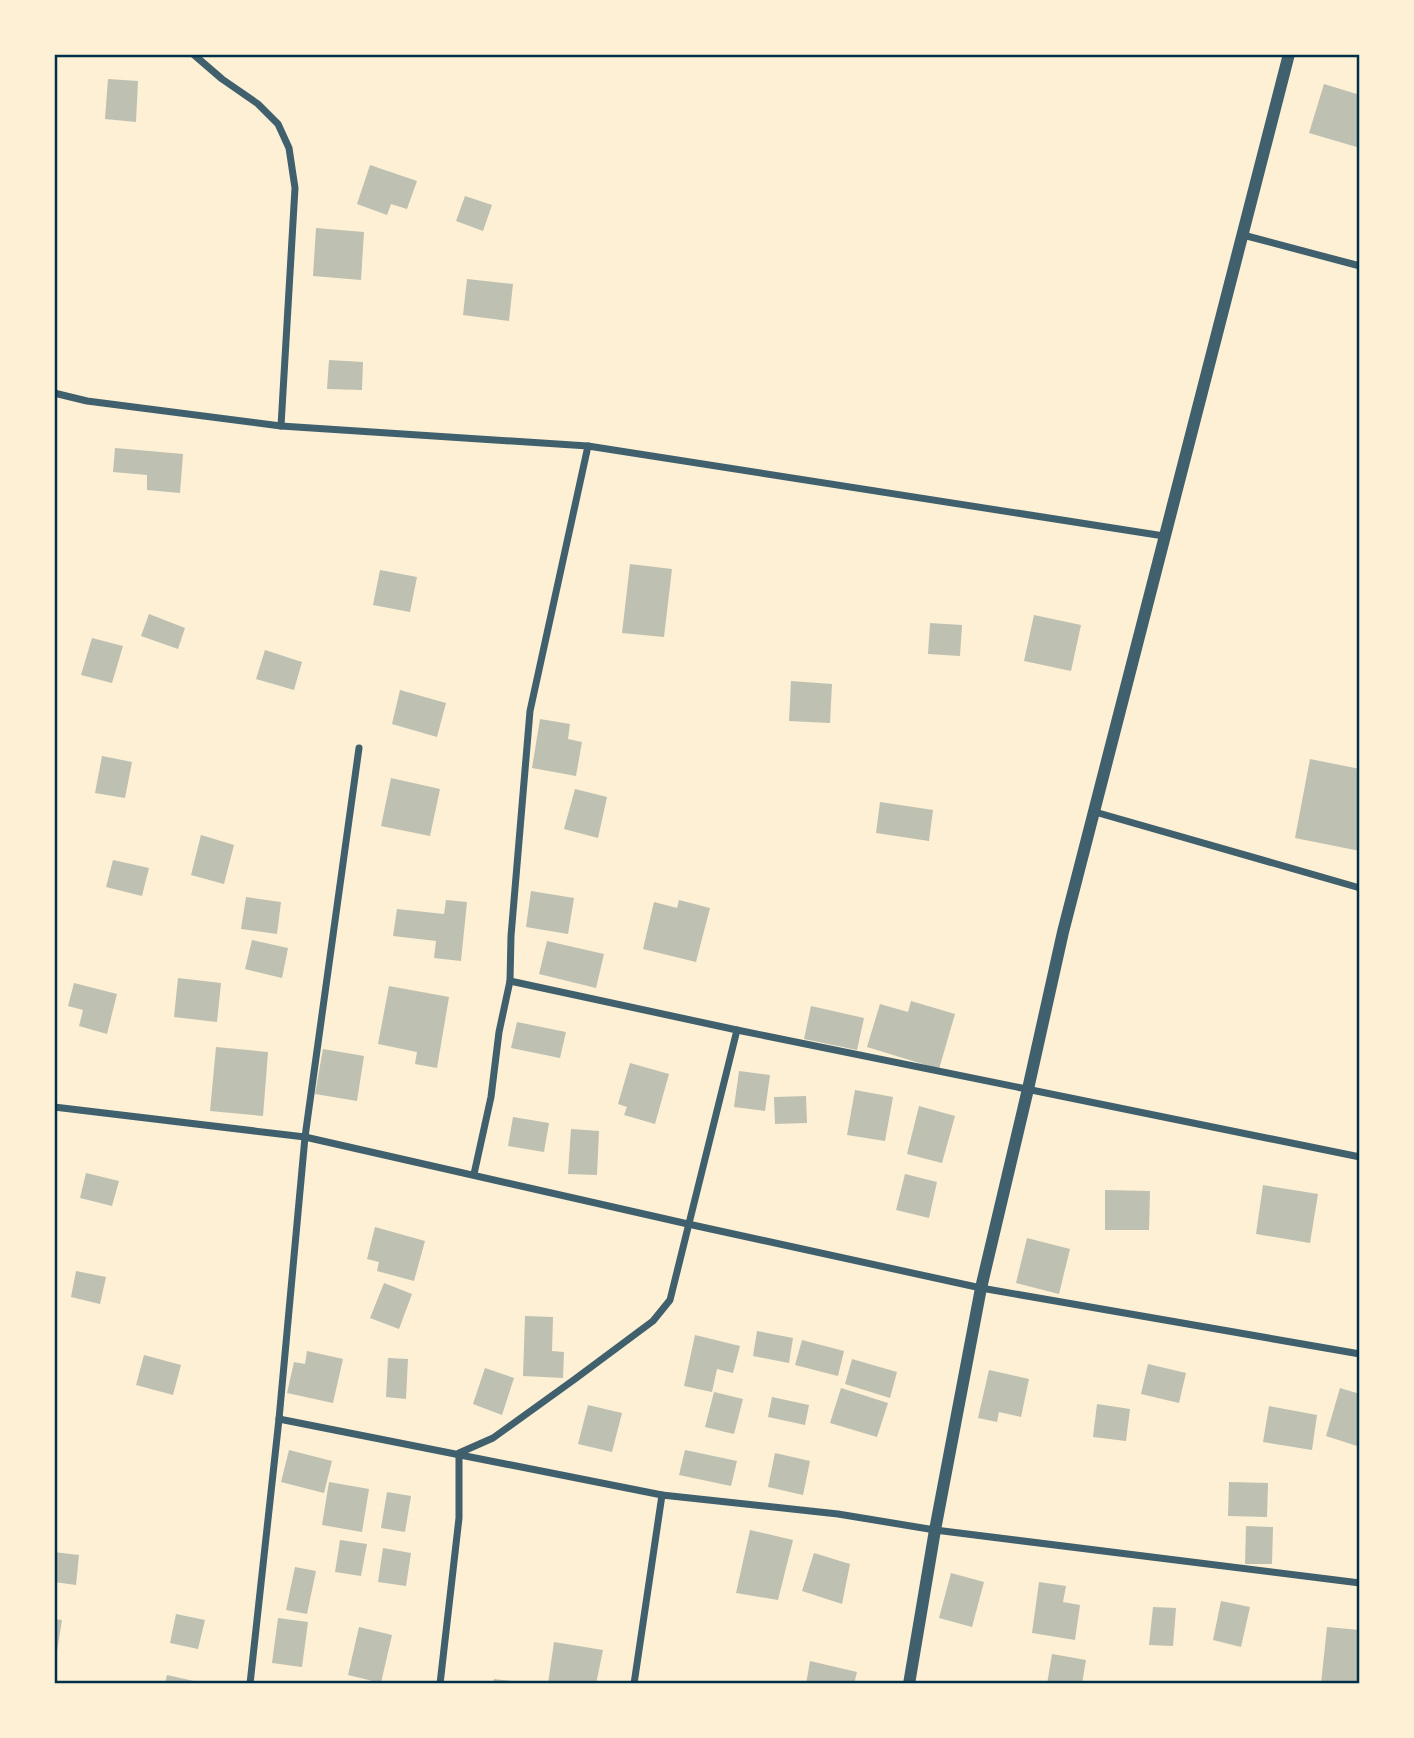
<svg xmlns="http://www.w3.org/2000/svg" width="1414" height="1738" font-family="Rubik,sans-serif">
<rect width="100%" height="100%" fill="#fdf0d5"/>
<g fill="#bec0b2">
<polygon points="108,79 138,81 136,122 105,119"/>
<polygon points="1324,84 1360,95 1360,148 1309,133"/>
<polygon points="370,165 417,181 407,209 391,204 387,215 357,204"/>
<polygon points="465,196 492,205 483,231 456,221"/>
<polygon points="316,228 364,232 361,280 313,276"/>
<polygon points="467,279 513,284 509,321 463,315"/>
<polygon points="329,360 363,362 362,390 327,389"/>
<polygon points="115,448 183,454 180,493 147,490 147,475 113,472"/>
<polygon points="630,564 672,569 664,637 622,633"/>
<polygon points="380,570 417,577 410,612 373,605"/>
<polygon points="149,614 185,628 178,649 141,636"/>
<polygon points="1034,615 1081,625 1071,671 1024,661"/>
<polygon points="930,623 962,625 960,656 928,654"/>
<polygon points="92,638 123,646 112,683 81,675"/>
<polygon points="265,650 302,662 294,690 256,679"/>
<polygon points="791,681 832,684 830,723 789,721"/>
<polygon points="400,690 446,703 437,737 392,724"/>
<polygon points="540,719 570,724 568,739 582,742 576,776 532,768"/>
<polygon points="102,756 132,762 125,798 95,793"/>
<polygon points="1310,759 1360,769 1360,851 1295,838"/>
<polygon points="391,778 440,789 430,836 381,826"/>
<polygon points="575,789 607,797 598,838 564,829"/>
<polygon points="880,802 933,810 929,841 876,833"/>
<polygon points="201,835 234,845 224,884 191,875"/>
<polygon points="113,860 149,868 142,896 106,887"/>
<polygon points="531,891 574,898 568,934 526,927"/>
<polygon points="246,897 281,902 277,934 241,929"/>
<polygon points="446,900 467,902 461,961 434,958 436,941 393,936 397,909 444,914"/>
<polygon points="679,900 710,908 696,962 643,949 654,902 677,908"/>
<polygon points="252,940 288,948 282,978 245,969"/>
<polygon points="547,941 604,954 596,988 539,974"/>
<polygon points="178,978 221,983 217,1022 174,1017"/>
<polygon points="74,983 117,994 107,1034 79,1026 83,1010 68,1006"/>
<polygon points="389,986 449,997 437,1068 415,1064 417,1052 378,1044"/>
<polygon points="911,1001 955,1014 939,1069 867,1047 880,1004 908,1012"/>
<polygon points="811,1006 864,1018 857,1050 804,1039"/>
<polygon points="517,1022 566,1032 560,1058 511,1048"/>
<polygon points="216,1047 268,1052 263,1116 210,1111"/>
<polygon points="323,1049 364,1056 357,1101 315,1094"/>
<polygon points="630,1063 669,1074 655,1124 624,1115 627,1107 618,1104"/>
<polygon points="739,1071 770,1075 765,1111 734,1107"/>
<polygon points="855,1090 893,1097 885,1141 847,1135"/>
<polygon points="806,1096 807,1123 775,1124 774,1097"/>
<polygon points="919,1106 955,1116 942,1163 907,1154"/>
<polygon points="513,1117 549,1123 544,1152 508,1146"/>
<polygon points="571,1129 599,1131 597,1175 568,1174"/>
<polygon points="86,1173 119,1181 112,1206 80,1198"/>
<polygon points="905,1174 937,1182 929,1218 896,1210"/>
<polygon points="1263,1185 1318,1194 1310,1243 1256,1234"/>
<polygon points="1105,1190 1150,1191 1149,1230 1105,1230"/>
<polygon points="375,1227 425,1241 414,1281 377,1271 379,1262 367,1259"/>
<polygon points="1027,1238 1070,1249 1059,1294 1016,1283"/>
<polygon points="76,1271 106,1277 100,1304 71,1297"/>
<polygon points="384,1283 412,1294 399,1329 370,1318"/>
<polygon points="525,1316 553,1317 552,1351 564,1352 563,1378 523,1376"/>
<polygon points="757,1331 793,1338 789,1363 753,1356"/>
<polygon points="695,1335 740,1346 733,1373 717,1369 712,1392 684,1386"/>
<polygon points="802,1340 844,1351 838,1376 795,1365"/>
<polygon points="307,1351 343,1359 333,1403 287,1393 294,1362 305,1364"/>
<polygon points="144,1355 181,1365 173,1395 136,1385"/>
<polygon points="388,1358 408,1359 406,1399 386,1397"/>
<polygon points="852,1359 897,1372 890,1398 845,1384"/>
<polygon points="1148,1364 1186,1373 1179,1403 1141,1394"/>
<polygon points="485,1368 514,1378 502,1415 473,1404"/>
<polygon points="989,1370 1029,1379 1021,1417 999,1412 997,1422 978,1418"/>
<polygon points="841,1388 888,1403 877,1437 830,1423"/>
<polygon points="1340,1388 1360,1394 1360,1435 1357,1446 1326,1436"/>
<polygon points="714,1392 743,1399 734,1434 705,1427"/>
<polygon points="772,1397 809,1405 805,1425 768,1417"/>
<polygon points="1097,1404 1130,1409 1126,1441 1093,1437"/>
<polygon points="588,1405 622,1413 612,1452 578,1444"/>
<polygon points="1269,1406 1317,1415 1312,1450 1263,1442"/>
<polygon points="289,1450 332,1461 324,1493 281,1482"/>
<polygon points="685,1450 737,1461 731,1486 679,1475"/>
<polygon points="775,1453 810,1461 803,1495 768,1487"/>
<polygon points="329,1482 369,1489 362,1532 322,1525"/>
<polygon points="1229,1482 1268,1483 1267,1517 1228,1516"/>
<polygon points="387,1492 411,1496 405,1532 381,1528"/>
<polygon points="1246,1526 1273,1527 1272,1564 1245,1564"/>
<polygon points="750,1530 793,1540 778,1600 736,1593"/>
<polygon points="340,1540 367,1544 361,1576 335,1572"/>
<polygon points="383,1548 411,1553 406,1586 378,1582"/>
<polygon points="54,1552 79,1555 76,1585 54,1582"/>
<polygon points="814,1553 850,1564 842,1604 802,1591"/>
<polygon points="295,1567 316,1571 307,1614 286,1610"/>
<polygon points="951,1573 984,1582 972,1627 939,1618"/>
<polygon points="1039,1582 1066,1586 1063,1602 1080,1605 1075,1640 1032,1633"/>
<polygon points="1221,1601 1250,1607 1241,1647 1213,1640"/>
<polygon points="1153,1607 1176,1608 1173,1646 1149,1645"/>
<polygon points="176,1614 205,1620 198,1649 170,1643"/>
<polygon points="278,1618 308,1622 302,1667 272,1663"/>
<polygon points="54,1619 62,1620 57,1651 54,1650"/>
<polygon points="359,1627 392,1635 381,1683 348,1675"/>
<polygon points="1327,1627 1360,1630 1360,1684 1321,1684"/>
<polygon points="554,1642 603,1650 596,1684 548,1684"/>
<polygon points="1052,1654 1086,1660 1082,1684 1047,1684"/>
<polygon points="810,1661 857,1672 854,1684 806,1684"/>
<polygon points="167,1675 194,1681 194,1684 165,1684"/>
<polygon points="494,1679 520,1682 520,1684 493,1684"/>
</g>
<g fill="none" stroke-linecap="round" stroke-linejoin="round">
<g stroke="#3f606c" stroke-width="7">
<polyline points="193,54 222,79 258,104 278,124 289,148 295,188 281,426"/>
<polyline points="1243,235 1360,266"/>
<polyline points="54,393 87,401 281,426 588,446 1164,536"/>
<polyline points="1095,812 1360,888"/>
<polyline points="737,1030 1360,1157"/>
<polyline points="54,1107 305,1137 688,1224 981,1288 1360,1354"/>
<polyline points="474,1174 491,1097 499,1032 510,981 511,936 530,711 588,446"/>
<polyline points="279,1419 662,1495 838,1514 935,1530 1360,1583"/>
<polyline points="459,1453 493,1438 575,1379 653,1321 670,1300 737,1030 510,981"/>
<polyline points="250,1684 279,1419 305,1137 359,748"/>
<polyline points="440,1684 459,1518 459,1454"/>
<polyline points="634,1684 662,1495"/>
</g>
<polyline stroke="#3f606c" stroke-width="12" points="909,1684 935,1530 981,1288 1028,1089 1063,932 1289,54"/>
</g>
<rect width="1414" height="1738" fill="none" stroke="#fdf0d5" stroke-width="112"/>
<rect x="56" y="56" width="1302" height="1626" fill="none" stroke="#003049" stroke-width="2.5"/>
</svg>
